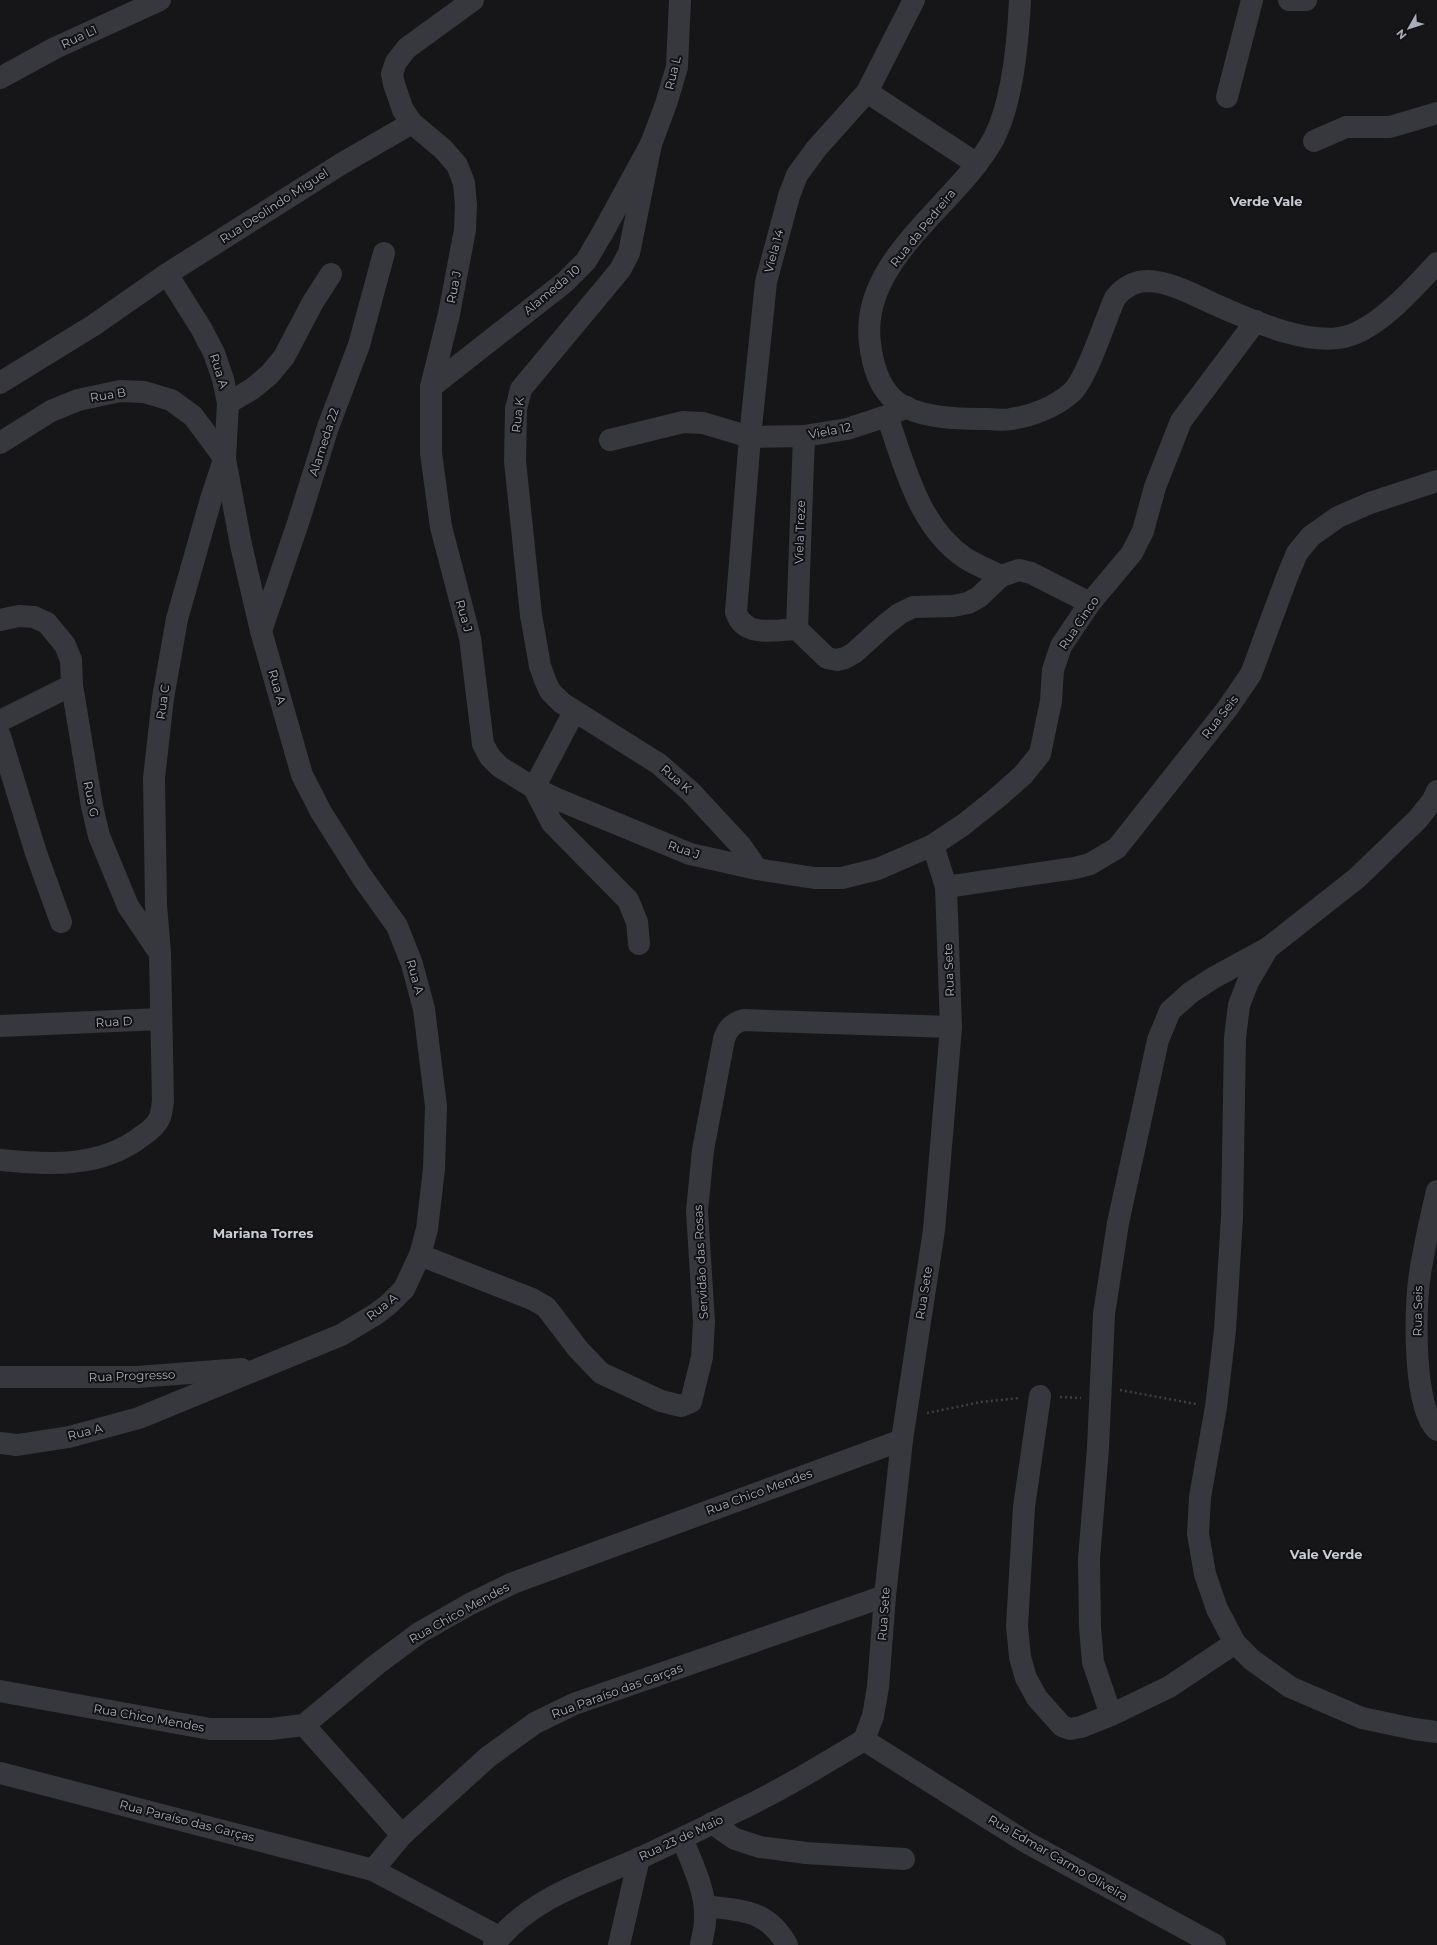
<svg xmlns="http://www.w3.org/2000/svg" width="1437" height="1945" font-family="Montserrat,sans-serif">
<rect width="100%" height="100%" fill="#161618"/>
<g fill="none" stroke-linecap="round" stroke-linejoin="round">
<g stroke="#3d3f44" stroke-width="2.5" stroke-dasharray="2 3" stroke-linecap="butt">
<polyline points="1120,1390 1196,1404"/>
<polyline points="1060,1397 1081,1398"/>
<polyline points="927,1413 981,1402 1019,1398"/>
</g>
<g stroke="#37383d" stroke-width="22">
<polyline points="473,0 407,48 396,62 392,74 394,84 403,110 412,123 443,149 457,165 464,183 466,205 465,230 449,314 431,387 431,453 441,527 470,638 483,744 490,757 500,767 534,788 557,799 690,854 757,869 814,878 842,878 878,869 933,845 963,825 997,798 1023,775 1040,754 1051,701 1053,670 1061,646 1090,603 1132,553 1143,531 1155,487 1181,421 1256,321"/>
<path d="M914,0L867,92L816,149L797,175L789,196L766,282L750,437L736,612C744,638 775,630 797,629L827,658L837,660L845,658L854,653L885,625L899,614L913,607L953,606L968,603L979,597L1001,576L1019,570L1031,573L1090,603"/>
<path d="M1020,0C1018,42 1013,101 994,138C959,204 859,259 870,343C872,361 878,384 892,398C914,419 960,419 988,419C995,419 1004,421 1011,419C1032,416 1055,407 1071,393C1087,379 1105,320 1115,298C1123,288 1134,281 1148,281C1172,282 1194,295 1214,304C1250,320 1312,349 1351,335C1382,324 1415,287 1437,263"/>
<polyline points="1289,0 1306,0"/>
<polyline points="0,78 55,48 160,0"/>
<polyline points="867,92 977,164"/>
<polyline points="1227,97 1252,0"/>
<polyline points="1314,141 1346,127 1390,127 1437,113"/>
<polyline points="651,144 629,253 620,270 521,389 516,409 515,461 531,615 540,666 545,680 550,691 562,703 659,764 691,792 741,846 757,869"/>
<polyline points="0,383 94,325 167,274 341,164 412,123"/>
<polyline points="431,387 565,282 586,261 603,232 651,144 666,104 677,67 680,0"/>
<polyline points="228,403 252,389 269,375 284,357 313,302 331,274"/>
<path d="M887,416C905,466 918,526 965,558C976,565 989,570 1001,576"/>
<polyline points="610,440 683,422 703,423 750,437 804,436 847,429 887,416 907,407"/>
<polyline points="0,443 51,411 78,400 120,391 144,392 171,400 193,416 225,459"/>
<polyline points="0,620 19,616 34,617 47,623 65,645 71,660 72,685 92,806 99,836 128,906 159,952"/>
<polyline points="797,629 804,436"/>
<polyline points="261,631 298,523 328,427 359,345 384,253"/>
<polyline points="574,712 534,788 552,823 628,900 637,922 639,944"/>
<polyline points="0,721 72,685"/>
<polyline points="0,736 36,853 61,922"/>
<polyline points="946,887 1075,868 1090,864 1117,848 1227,709 1251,674 1287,577 1297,553 1311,536 1338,517 1370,503 1437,481"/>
<polyline points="1268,948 1248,982 1239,1005 1235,1038 1232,1217 1225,1330 1216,1407 1200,1497 1198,1534 1205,1574 1217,1609 1235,1643 1252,1660 1290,1687 1362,1718 1414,1729 1437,1732"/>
<polyline points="0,1026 161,1019"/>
<path d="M0,1160C49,1165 101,1168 142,1136C148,1132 156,1126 159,1119C162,1114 162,1106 163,1101L160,953L156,905L154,778L163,698L177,619L211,499L224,460"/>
<path d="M1437,1191C1430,1221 1423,1250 1419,1281C1415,1312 1413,1408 1437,1430"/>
<path d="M420,1255L532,1299L546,1307L578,1349L601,1373L661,1401L681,1406L691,1402L702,1357L704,1322L697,1211L703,1150L724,1039C728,1028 732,1024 743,1020L951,1027"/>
<polyline points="0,1377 137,1377 242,1369"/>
<polyline points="1040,1396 1024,1507 1017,1626 1020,1657 1026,1678 1037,1698 1062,1726 1070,1729 1081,1727 1111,1715 1169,1687 1235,1643"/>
<polyline points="0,1443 17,1445 69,1437 139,1418 341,1335 376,1314 389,1304 404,1289 420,1255 427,1229 434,1169 436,1106 424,1009 412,964 397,926 362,877 321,812 302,775 261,631 241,545 225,459 228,403 223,379 214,353 201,328 167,274"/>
<polyline points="0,1691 210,1729 271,1729 304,1725 376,1665 419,1633 470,1604 513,1583 902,1440"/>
<polyline points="1111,1715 1093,1662 1090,1627 1089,1559 1098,1448 1104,1314 1118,1223 1158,1040 1170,1011 1190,993 1213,978 1268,948 1357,878 1418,819 1433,800 1437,791"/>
<polyline points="304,1725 402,1835"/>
<polyline points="864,1740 873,1716 878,1687 885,1596 902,1440 934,1230 951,1027 946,887 933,845"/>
<polyline points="864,1740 1026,1842 1215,1945"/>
<polyline points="0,1773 373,1870 499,1937"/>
<polyline points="712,1823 735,1839 760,1847 806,1853 904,1859"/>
<path d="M682,1838C692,1864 707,1892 705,1921C705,1929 702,1937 701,1945"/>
<polyline points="373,1870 402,1835 488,1757 535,1723 574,1704 885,1596"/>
<path d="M705,1906C742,1911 767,1909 787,1945"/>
<path d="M494,1945C529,1898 589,1881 640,1858C672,1843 704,1828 735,1812C780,1791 822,1765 864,1740"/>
<polyline points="619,1945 639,1858"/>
</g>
</g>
<g text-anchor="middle" stroke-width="4" stroke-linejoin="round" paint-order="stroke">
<g font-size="12" fill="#a8adb8" stroke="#111113">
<text transform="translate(79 37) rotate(-25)" y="4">Rua L1</text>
<text transform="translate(673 73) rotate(-77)" y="4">Rua L</text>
<text transform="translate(274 206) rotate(-33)" y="4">Rua Deolindo Miguel</text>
<text transform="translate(923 228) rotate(-51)" y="4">Rua da Pedreira</text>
<text transform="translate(774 251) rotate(-75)" y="4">Viela 14</text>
<text transform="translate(454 287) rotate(-79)" y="4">Rua J</text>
<text transform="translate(552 290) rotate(-40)" y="4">Alameda 10</text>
<text transform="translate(219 371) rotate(72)" y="4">Rua A</text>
<text transform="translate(108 395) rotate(-9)" y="4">Rua B</text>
<text transform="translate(518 415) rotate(-84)" y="4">Rua K</text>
<text transform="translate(830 431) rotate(-11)" y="4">Viela 12</text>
<text transform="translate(324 442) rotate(-72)" y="4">Alameda 22</text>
<text transform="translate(800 532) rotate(-88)" y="4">Viela Treze</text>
<text transform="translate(464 616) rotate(74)" y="4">Rua J</text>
<text transform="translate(1079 623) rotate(-56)" y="4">Rua Cinco</text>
<text transform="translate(277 687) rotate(74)" y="4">Rua A</text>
<text transform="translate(163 702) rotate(-82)" y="4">Rua C</text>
<text transform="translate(1220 717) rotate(-52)" y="4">Rua Seis</text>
<text transform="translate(676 779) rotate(41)" y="4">Rua K</text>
<text transform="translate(91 799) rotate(79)" y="4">Rua G</text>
<text transform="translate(684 850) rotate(19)" y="4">Rua J</text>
<text transform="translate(949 970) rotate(-92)" y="4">Rua Sete</text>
<text transform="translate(415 977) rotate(74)" y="4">Rua A</text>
<text transform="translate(114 1022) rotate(-3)" y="4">Rua D</text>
<text transform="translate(701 1262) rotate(-93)" y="4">Servidão das Rosas</text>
<text transform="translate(924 1293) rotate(-81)" y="4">Rua Sete</text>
<text transform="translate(382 1307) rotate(-38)" y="4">Rua A</text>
<text transform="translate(1418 1311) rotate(-89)" y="4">Rua Seis</text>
<text transform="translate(132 1376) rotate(-2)" y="4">Rua Progresso</text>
<text transform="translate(85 1432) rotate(-14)" y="4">Rua A</text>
<text transform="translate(759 1492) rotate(-20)" y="4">Rua Chico Mendes</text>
<text transform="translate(459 1613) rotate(-29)" y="4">Rua Chico Mendes</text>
<text transform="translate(884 1614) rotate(-86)" y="4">Rua Sete</text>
<text transform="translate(617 1691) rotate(-20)" y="4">Rua Paraíso das Garças</text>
<text transform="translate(149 1718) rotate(10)" y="4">Rua Chico Mendes</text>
<text transform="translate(187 1821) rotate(14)" y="4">Rua Paraíso das Garças</text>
<text transform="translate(681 1838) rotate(-25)" y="4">Rua 23 de Maio</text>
<text transform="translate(1058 1858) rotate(30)" y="4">Rua Edmar Carmo Oliveira</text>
</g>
<g font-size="13" font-weight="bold" fill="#c9ccd4" stroke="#111113">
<text x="1266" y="206">Verde Vale</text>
<text x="263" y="1238">Mariana Torres</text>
<text x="1326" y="1559">Vale Verde</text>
</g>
</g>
<g transform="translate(1409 28) rotate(231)" stroke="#111113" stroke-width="3" paint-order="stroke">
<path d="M0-3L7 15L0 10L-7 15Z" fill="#a8adb8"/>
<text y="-6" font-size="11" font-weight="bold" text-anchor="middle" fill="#a8adb8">N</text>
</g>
</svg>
